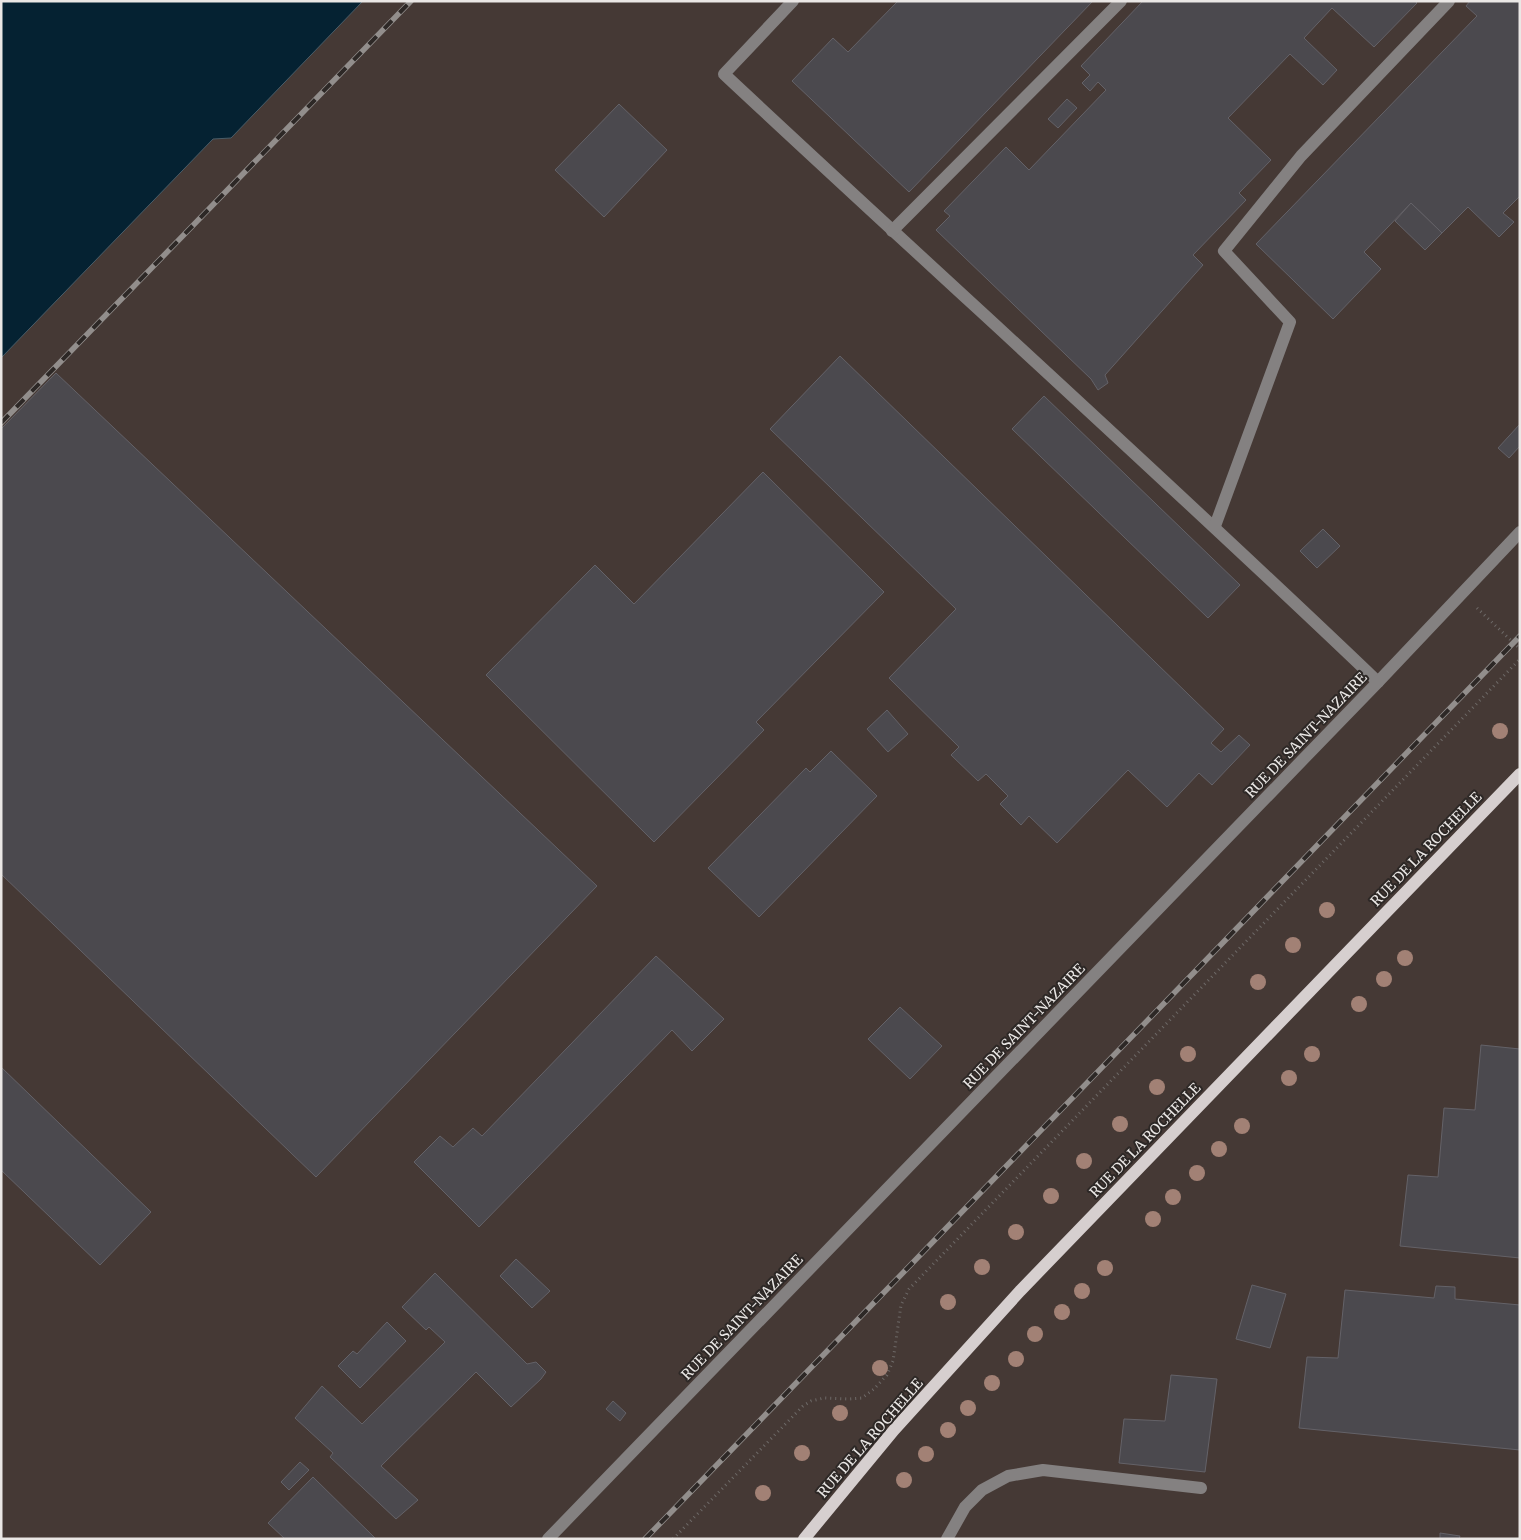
<svg xmlns="http://www.w3.org/2000/svg" width="1521" height="1540" font-family="Merriweather,serif">
<rect width="100%" height="100%" fill="#373230"/>
<rect fill="#453935" x="1" y="1" width="1519" height="1538"/>
<polygon fill="#052232" stroke="#4a5d68" points="1,1 363,1 231,138 213,139 1,358"/>
<g fill="#4b494e" stroke="#646268">
<polygon points="898,1 1093,1 909,192 792,81 833,38 848,52"/>
<polygon points="1143,1 1415,1 1417,3 1374,47 1332,8 1304,38 1337,70 1323,85 1290,54 1228,118 1271,160 1239,193 1246,200 1193,255 1203,265 1105,375 1108,383 1098,390 1091,379 936,230 950,216 944,211 1006,147 1029,170 1106,90 1098,82 1090,91 1082,83 1090,75 1081,66"/>
<polygon points="1470,1 1520,1 1520,196 1503,213 1514,222 1499,237 1468,207 1442,233 1411,203 1364,252 1381,269 1333,319 1256,244 1477,16 1466,6"/>
<polygon points="1067,99 1077,108 1058,128 1048,119"/>
<polygon points="619,104 667,150 604,217 555,170"/>
<polygon points="1411,203 1442,233 1425,250 1395,221"/>
<polygon points="840,356 1224,729 1211,743 1221,752 1239,735 1250,745 1212,785 1199,773 1167,807 1128,770 1057,843 1029,816 1021,825 1000,804 1008,796 986,774 978,781 951,755 959,747 889,678 956,609 770,429"/>
<polygon points="56,373 597,886 316,1177 1,874 1,429"/>
<polygon points="1044,396 1240,585 1208,618 1012,429"/>
<polygon points="1520,424 1520,446 1509,458 1498,448"/>
<polygon points="763,472 884,592 756,722 764,730 654,842 486,675 595,565 634,604"/>
<polygon points="1323,529 1340,546 1317,568 1300,551"/>
<polygon points="887,710 908,734 888,752 867,729"/>
<polygon points="831,751 877,796 759,917 708,868 806,768 810,772"/>
<polygon points="656,956 724,1019 692,1051 672,1030 479,1227 414,1162 440,1136 453,1147 473,1128 482,1136"/>
<polygon points="900,1007 942,1046 910,1079 868,1039"/>
<polygon points="1481,1045 1520,1049 1520,1258 1400,1246 1408,1175 1438,1177 1444,1108 1475,1110"/>
<polygon points="1,1067 151,1212 100,1265 1,1170"/>
<polygon points="516,1259 550,1291 532,1308 500,1276"/>
<polygon points="435,1273 527,1364 536,1362 546,1372 541,1379 511,1407 476,1372 381,1466 418,1500 396,1519 330,1457 333,1453 295,1418 322,1386 362,1424 445,1342 429,1327 426,1330 402,1307"/>
<polygon points="1252,1285 1286,1294 1270,1348 1236,1339"/>
<polygon points="1436,1286 1455,1287 1455,1299 1520,1305 1520,1450 1299,1428 1307,1357 1338,1358 1345,1290 1434,1298"/>
<polygon points="387,1322 406,1341 360,1388 338,1366 353,1351 357,1354"/>
<polygon points="1171,1375 1217,1379 1205,1472 1119,1463 1124,1419 1165,1421"/>
<polygon points="613,1401 626,1413 620,1421 606,1409"/>
<polygon points="300,1462 309,1470 289,1490 281,1482"/>
<polygon points="313,1477 376,1539 285,1539 268,1523"/>
<polygon points="1440,1533 1460,1536 1459,1539 1440,1539"/>
</g>
<g fill="none" stroke-linecap="round" stroke-linejoin="round">
<g stroke="#6e6a68" stroke-width="3" stroke-dasharray="1 4" stroke-linecap="butt">
<polyline points="1477,608 1520,649"/>
<polyline points="673,1539 803,1406 811,1401 824,1398 849,1399 862,1398 874,1389 887,1375 893,1361 901,1305 909,1289 1520,659"/>
</g>
<g stroke="#848181" stroke-width="12">
<path d="M793,1L724,74C941,277 1163,476 1378,682"/>
<polyline points="892,231 1121,1"/>
<polyline points="1215,526 1290,322 1224,251 1301,156 1449,1"/>
<polyline points="548,1539 1378,682 1520,532"/>
<polyline points="947,1539 965,1507 982,1490 1008,1476 1043,1470 1201,1488"/>
</g>
<polyline stroke="#d6cfcf" stroke-width="12" points="804,1539 894,1430 1020,1291 1520,774"/>
<g stroke="#928e8c" stroke-width="5.5">
<g id="rail">
<polyline points="1,423 411,1"/>
<polyline points="645,1539 1520,636"/>
</g>
</g>
<use href="#rail" stroke="#2d2826" stroke-width="4" stroke-dasharray="11" stroke-linecap="butt"/>
</g>
<g fill="#a28175">
<circle cx="1500" cy="731" r="8"/>
<circle cx="1327" cy="910" r="8"/>
<circle cx="1293" cy="945" r="8"/>
<circle cx="1405" cy="958" r="8"/>
<circle cx="1384" cy="979" r="8"/>
<circle cx="1258" cy="982" r="8"/>
<circle cx="1359" cy="1004" r="8"/>
<circle cx="1188" cy="1054" r="8"/>
<circle cx="1312" cy="1054" r="8"/>
<circle cx="1289" cy="1078" r="8"/>
<circle cx="1157" cy="1087" r="8"/>
<circle cx="1120" cy="1124" r="8"/>
<circle cx="1242" cy="1126" r="8"/>
<circle cx="1219" cy="1149" r="8"/>
<circle cx="1084" cy="1161" r="8"/>
<circle cx="1197" cy="1173" r="8"/>
<circle cx="1051" cy="1196" r="8"/>
<circle cx="1173" cy="1197" r="8"/>
<circle cx="1153" cy="1219" r="8"/>
<circle cx="1016" cy="1232" r="8"/>
<circle cx="982" cy="1267" r="8"/>
<circle cx="1105" cy="1268" r="8"/>
<circle cx="1082" cy="1291" r="8"/>
<circle cx="948" cy="1302" r="8"/>
<circle cx="1062" cy="1312" r="8"/>
<circle cx="1035" cy="1334" r="8"/>
<circle cx="1016" cy="1359" r="8"/>
<circle cx="880" cy="1368" r="8"/>
<circle cx="992" cy="1383" r="8"/>
<circle cx="968" cy="1408" r="8"/>
<circle cx="840" cy="1413" r="8"/>
<circle cx="948" cy="1430" r="8"/>
<circle cx="802" cy="1453" r="8"/>
<circle cx="926" cy="1454" r="8"/>
<circle cx="904" cy="1480" r="8"/>
<circle cx="763" cy="1493" r="8"/>
</g>
<g text-anchor="middle" stroke-width="4" stroke-linejoin="round" paint-order="stroke">
<g font-size="14" fill="#eae7e5" stroke="#2d2826">
<text transform="translate(1306 735) rotate(-46)" y="5">RUE DE SAINT-NAZAIRE</text>
<text transform="translate(1426 849) rotate(-46)" y="5">RUE DE LA ROCHELLE</text>
<text transform="translate(1024 1026) rotate(-46)" y="5">RUE DE SAINT-NAZAIRE</text>
<text transform="translate(1145 1140) rotate(-46)" y="5">RUE DE LA ROCHELLE</text>
<text transform="translate(742 1317) rotate(-46)" y="5">RUE DE SAINT-NAZAIRE</text>
<text transform="translate(870 1438) rotate(-49)" y="5">RUE DE LA ROCHELLE</text>
</g>
</g>
<rect width="1521" height="1540" fill="none" stroke="#eae7e5" stroke-width="5"/>
</svg>
